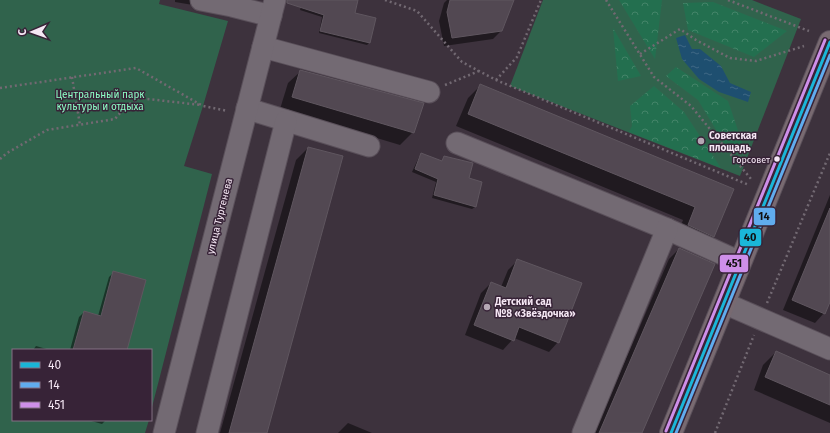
<svg xmlns="http://www.w3.org/2000/svg" width="830" height="433" font-family="'Fira Sans',sans-serif">
<defs>
<pattern id="forest-crowns" width="20" height="18" patternUnits="userSpaceOnUse"><rect width="20" height="18" fill="#236f4f"/><path d="M2 6a3 3 0 1 1 6 0M12 15a3 3 0 1 1 6 0" fill="none" stroke="#448469"/></pattern>
<pattern id="water-ripples" width="26" height="14" patternUnits="userSpaceOnUse"><rect width="26" height="14" fill="#1e4f70"/><path d="M2 4q2-2 4 0t4 0M15 11q2-2 4 0t4 0" fill="none" stroke="#3f6885"/></pattern>
</defs>
<rect width="100%" height="100%" fill="#3d323d"/>
<g fill="#30634c">
<polygon points="0,0 160,0 159,4 228,21 203,106 184,166 212,174 151,411 151,350 13,350 13,420 149,420 145,433 0,433"/>
<polygon points="543,0 752,0 801,19 740,176 510,86"/>
</g>
<g fill="url(#forest-crowns)">
<polygon points="619,0 662,0 655,59"/>
<polygon points="713,2 787,31 754,57 688,30 683,3"/>
<polygon points="613,28 641,76 618,81"/>
<polygon points="676,67 728,101 744,148 724,143 698,100 666,76"/>
<polygon points="654,86 684,112 721,168 629,132 632,126 630,106"/>
</g>
<polygon fill="url(#water-ripples)" points="685,35 692,49 700,49 721,66 730,83 751,92 748,102 719,92 699,79 682,59 676,38"/>
<g fill="#0007">
<polygon points="175,0 220,0 211,8 175,2"/>
<polygon points="303,0 347,0 369,43 367,45 319,33 322,17 300,10"/>
<polygon points="447,0 513,0 501,31 493,39 444,46 439,21 444,3"/>
<polygon points="301,71 413,132 400,145 280,109 288,83"/>
<polygon points="481,85 733,190 713,236 700,249 676,238 683,220 456,126 468,98"/>
<polygon points="308,148 266,433 220,433 296,160"/>
<polygon points="422,154 441,162 444,157 468,179 475,207 472,209 432,198 436,182 412,172 419,157"/>
<polygon points="830,195 830,299 824,313 815,323 783,310"/>
<polygon points="679,249 641,433 594,433 669,259"/>
<polygon points="518,260 558,342 549,352 514,338 503,350 465,335 481,293 491,283 501,287 508,270"/>
<polygon points="114,272 126,350 70,350 79,317 84,312 98,316 109,277"/>
<polygon points="36,346 50,350 33,350"/>
<polygon points="776,352 830,376 830,423 754,390 763,365"/>
<polygon points="88,420 106,420 102,424"/>
<polygon points="348,423 372,433 338,433"/>
</g>
<g fill="#524852" stroke="#5f565f">
<polygon points="287,0 358,0 355,13 376,18 370,43 320,31 324,15 287,3"/>
<polygon points="450,0 514,0 502,31 452,38 447,12"/>
<polygon points="300,70 424,103 414,133 292,97"/>
<polygon points="480,84 734,189 714,237 688,225 695,207 468,114"/>
<polygon points="308,147 343,156 267,433 229,433"/>
<polygon points="421,153 442,161 444,156 473,163 469,178 482,182 476,207 434,195 438,179 415,169"/>
<polygon points="830,208 830,302 825,314 792,300"/>
<polygon points="679,248 715,264 642,433 599,433"/>
<polygon points="517,259 582,283 559,343 519,327 514,341 474,325 491,282 506,288"/>
<polygon points="113,271 146,280 127,350 73,350 84,311 101,316"/>
<polygon points="776,351 830,375 830,405 765,377"/>
</g>
<g fill="none" stroke-linecap="round" stroke-linejoin="round">
<g stroke="#5a505a" stroke-width="23">
<g id="minor">
<polyline points="201,0 232,6 271,16"/>
<polyline points="263,47 429,92"/>
<polyline points="247,108 258,112 369,146"/>
<polyline points="457,143 667,229 740,262"/>
<polyline points="724,303 830,349"/>
<polyline points="164,433 275,0"/>
<polyline points="207,433 286,121"/>
<polyline points="583,433 667,229"/>
</g>
</g>
<g stroke="#5a505a" stroke-width="24">
<polyline id="major" points="671,433 830,42"/>
</g>
<g stroke="#726972" stroke-width="2.5" stroke-dasharray="2 3" stroke-linecap="butt">
<polyline points="385,0 417,11 462,62 496,80 749,185"/>
<polyline points="606,0 654,77 691,106 751,179"/>
<polyline points="728,0 809,31"/>
<polyline points="640,54 680,29 696,40 730,58 756,61 804,46"/>
<polyline points="72,77 80,125"/>
<polyline points="496,80 517,57 541,0"/>
<polyline points="445,85 479,71"/>
<polyline points="0,88 136,68 203,106 228,111"/>
<polyline points="0,159 7,153 47,130 115,119 125,107 139,98 201,105"/>
<polyline points="767,303 830,153"/>
<polyline points="715,433 754,335"/>
</g>
<use href="#minor" stroke="#736a73" stroke-width="21"/>
<use href="#major" stroke="#786a71" stroke-width="22"/>
<g stroke="#372337" stroke-width="6">
<polyline id="bus-1" points="671,433 830,42"/>
</g>
<g stroke="#372337" stroke-width="6">
<polyline id="bus-2" points="676,433 830,55"/>
</g>
<g stroke="#372337" stroke-width="6">
<polyline id="bus-3" points="666,431 825,40"/>
</g>
<use href="#bus-1" stroke="#1ab6d8" stroke-width="3"/>
<use href="#bus-2" stroke="#60acee" stroke-width="3"/>
<use href="#bus-3" stroke="#ce8fe9" stroke-width="3"/>
</g>
<g fill="#b5a8b4" stroke="#372337" stroke-width="1.5">
<circle cx="701" cy="141" r="4"/>
<circle cx="487" cy="307" r="4"/>
</g>
<circle fill="#f5e7f4" stroke="#372337" stroke-width="1.5" cx="777" cy="159" r="3.5"/>
<g text-anchor="middle" stroke-width="3" stroke-linejoin="round" paint-order="stroke">
<g font-size="9" fill="#f5e7f4" stroke="#372337" text-anchor="end">
<text x="770" y="163">Горсовет</text>
</g>
<g font-size="10" fill="#8cfec5" stroke="#372337">
<text x="100" y="98">Центральный парк<tspan x="100" dy="12">культуры и отдыха</tspan></text>
</g>
<g font-size="10" font-weight="bold" fill="#f5e7f4" stroke="#372337" text-anchor="start">
<text x="709" y="139">Советская<tspan x="709" dy="12">площадь</tspan></text>
<text x="495" y="305">Детский сад<tspan x="495" dy="12">№8 «Звёздочка»</tspan></text>
</g>
<g font-size="10" fill="#f5e7f4" stroke="#372337">
<text transform="translate(219 216) rotate(-76)" y="4">улица Тургенева</text>
</g>
</g>
<g stroke="#372337" stroke-width="1.5">
<rect x="753" y="207" width="23" height="19" rx="4" fill="#60acee"/>
<rect x="739" y="228" width="23" height="19" rx="4" fill="#1ab6d8"/>
<rect x="719" y="254" width="30" height="19" rx="4" fill="#ce8fe9"/>
</g>
<g font-size="11" text-anchor="middle" font-weight="bold" fill="#111">
<text x="764" y="220">14</text>
<text x="750" y="241">40</text>
<text x="734" y="267">451</text>
</g>
<rect x="12" y="349" width="140" height="72" fill="#372337" stroke="#837183"/>
<rect x="20" y="362" width="20" height="6" fill="#1ab6d8" stroke="#837183"/>
<text x="48" y="369" font-size="12" fill="#f5e7f4">40</text>
<rect x="20" y="382" width="20" height="6" fill="#60acee" stroke="#837183"/>
<text x="48" y="389" font-size="12" fill="#f5e7f4">14</text>
<rect x="20" y="402" width="20" height="6" fill="#ce8fe9" stroke="#837183"/>
<text x="48" y="409" font-size="12" fill="#f5e7f4">451</text>
<g transform="translate(32 32) rotate(268)" stroke="#372337" stroke-width="3" paint-order="stroke">
<path d="M0-3L7 15L0 10L-7 15Z" fill="#f5e7f4"/>
<text y="-6" font-size="11" font-weight="bold" text-anchor="middle" fill="#f5e7f4">С</text>
</g>
</svg>
